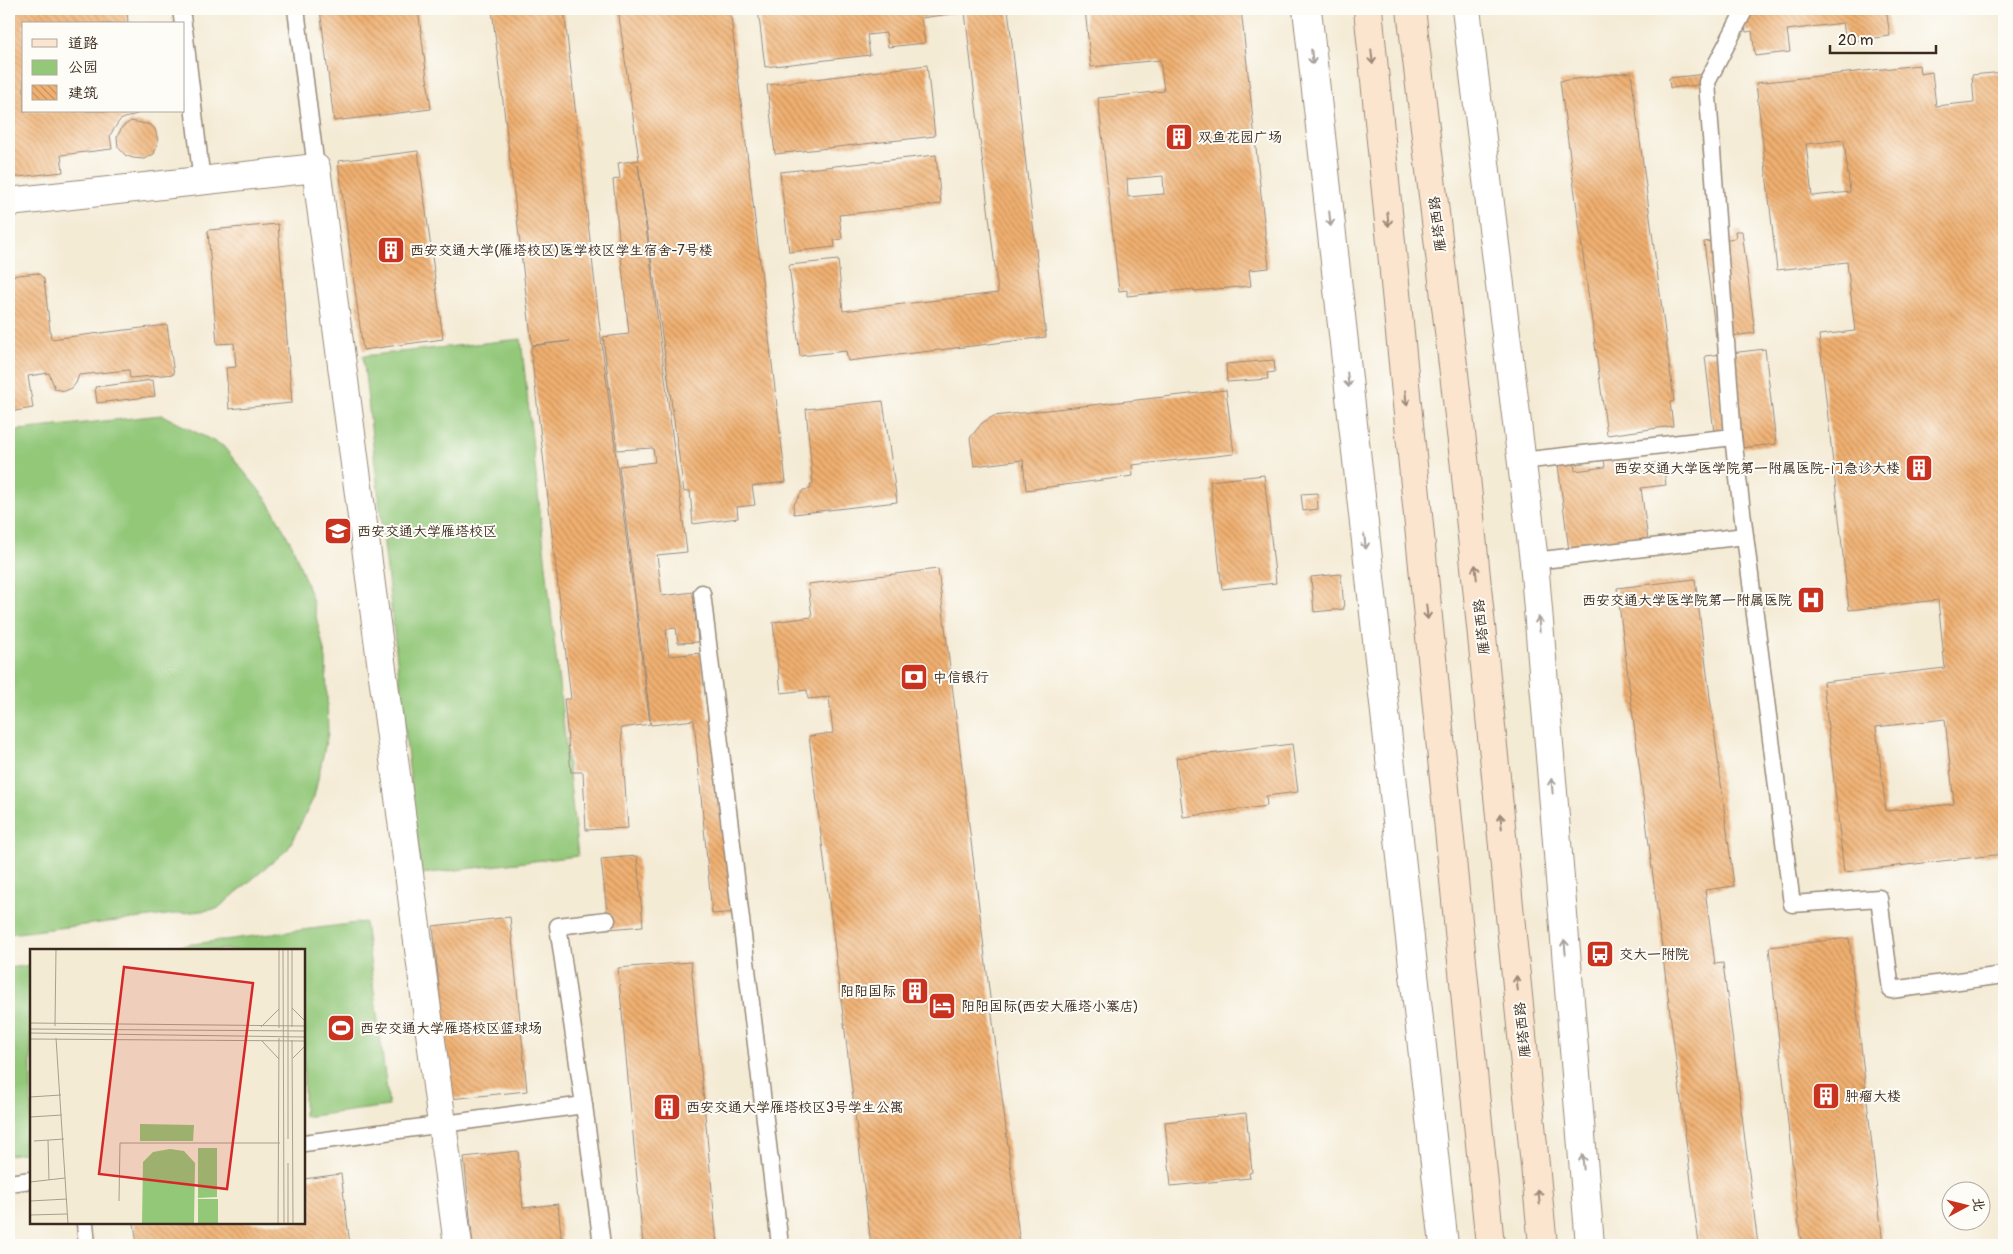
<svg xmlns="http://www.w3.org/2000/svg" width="2013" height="1254" font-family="Pangolin,'LXGW WenKai TC',sans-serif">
<defs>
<pattern id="building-back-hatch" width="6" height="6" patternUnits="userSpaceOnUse" patternTransform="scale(1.25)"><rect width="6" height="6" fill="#f0b071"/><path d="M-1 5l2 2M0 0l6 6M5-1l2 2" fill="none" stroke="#c48f5c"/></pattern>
</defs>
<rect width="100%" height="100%" fill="#fdfcf7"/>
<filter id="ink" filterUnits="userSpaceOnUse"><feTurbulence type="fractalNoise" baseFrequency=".02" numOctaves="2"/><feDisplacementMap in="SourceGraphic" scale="10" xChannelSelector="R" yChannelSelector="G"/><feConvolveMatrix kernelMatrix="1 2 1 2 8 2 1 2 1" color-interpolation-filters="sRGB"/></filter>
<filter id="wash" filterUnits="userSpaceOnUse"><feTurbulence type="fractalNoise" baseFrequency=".0096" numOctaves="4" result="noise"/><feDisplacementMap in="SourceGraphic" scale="20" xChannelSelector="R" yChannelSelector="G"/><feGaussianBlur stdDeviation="1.12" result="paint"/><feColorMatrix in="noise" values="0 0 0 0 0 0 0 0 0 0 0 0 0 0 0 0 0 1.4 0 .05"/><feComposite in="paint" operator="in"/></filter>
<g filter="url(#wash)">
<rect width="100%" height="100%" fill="#f4ebd5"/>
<g fill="#93c879" stroke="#67794c">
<polygon points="521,339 578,856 421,874 363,356"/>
<polygon points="162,415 223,446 268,501 293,547 312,599 326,659 328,733 314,797 288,849 217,909 9,934 9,431"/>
<polygon points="365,922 389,1106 304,1117 304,950 146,950"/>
<polygon points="31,965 31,1152 9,1155 9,968"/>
</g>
<g id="blocks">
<g fill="url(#building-back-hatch)" fill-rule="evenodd">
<polygon points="9,9 127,9 128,24 24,24 24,111 138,111 139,113 120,120 110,135 112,149 61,155 63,172 9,178"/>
<polygon points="320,9 418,9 431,109 334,121"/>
<polygon points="492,9 564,9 601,338 650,724 621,728 628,828 586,830 583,772 571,772 564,699 571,699 531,351 532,346 570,341 532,345"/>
<polygon points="618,9 730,9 786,482 752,486 755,505 737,507 738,518 693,524 690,491 684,492 638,164 687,552 657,555 662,596 693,592 698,642 678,643 676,628 666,629 669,656 701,653 708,719 720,719 739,912 712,914 694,720 651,725 619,466 655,462 653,448 617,450 603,337 629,334 613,180 620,178 618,163 639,160"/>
<polygon points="758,9 1008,9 1046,337 848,361 846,351 800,356 789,265 838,260 843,311 998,293 965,12 921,18 925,43 888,47 886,33 867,35 870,55 765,67"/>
<path d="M1085,9H1241L1269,268L1249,270L1251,286L1194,291V289L1127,296V290L1119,291L1098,98L1164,91L1160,60L1091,67ZM1163,176L1164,194L1128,197L1127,179Z"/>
<polygon points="1743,9 1886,9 1890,36 1846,42 1843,23 1787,30 1790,52 1755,56 1752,31 1746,32"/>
<polygon points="927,65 935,136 775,154 767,85"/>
<path d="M1919,65L1920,74L1932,72L1936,106L1974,102L1972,75L2004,72V854L1844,872L1823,682L1945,668L1938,600L1849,610L1819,335L1855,331L1847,262L1777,270L1756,83ZM1844,140L1850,192L1812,196L1806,144ZM1945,719L1954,804L1886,811L1876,727Z"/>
<polygon points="1631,72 1674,401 1670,402 1673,426 1607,435 1560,81"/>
<polygon points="1706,74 1707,84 1670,88 1669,78"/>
<polygon points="131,121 151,125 155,129 158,141 154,154 144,159 133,158 125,155 118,147 117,137 122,127"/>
<polygon points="418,151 443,339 363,350 338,161"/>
<polygon points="936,155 941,204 839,215 842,239 834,240 835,247 789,252 780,172"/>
<polygon points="278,224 292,403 229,409 226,368 236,367 234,343 217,344 208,231 209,230"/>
<polygon points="1735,231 1742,231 1755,333 1716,338 1704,242 1736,238"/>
<polygon points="38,273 44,279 51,339 167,325 174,374 130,378 129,370 79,375 76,383 72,388 65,391 55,389 49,373 28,376 33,408 9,412 9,276"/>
<polygon points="1765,349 1776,444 1741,448 1714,433 1705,356"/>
<polygon points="1274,360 1275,372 1267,373 1268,379 1227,382 1226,364"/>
<polygon points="153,380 155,396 97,403 95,387"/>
<polygon points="1226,390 1234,454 1132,465 1133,476 1026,490 1023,460 974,466 970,438 982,423 994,416"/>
<polygon points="883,401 897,502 794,514 793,506 803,490 811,489 810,484 813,484 806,409"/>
<polygon points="1629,454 1631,466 1663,462 1666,485 1641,488 1648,540 1569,551 1557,457 1573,455 1575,471 1605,467 1604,458"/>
<polygon points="1264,475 1276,583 1222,589 1210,481"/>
<polygon points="1317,493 1318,509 1303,511 1301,494"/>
<polygon points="938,569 1020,1245 871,1245 809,736 833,733 829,697 808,699 807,690 781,693 773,622 812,617 808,584"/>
<polygon points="1341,574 1344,609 1314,612 1311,577"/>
<polygon points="1695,579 1734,886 1705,890 1715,964 1723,963 1758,1245 1699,1245 1617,588"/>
<polygon points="1292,744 1298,792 1266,796 1267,806 1183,817 1176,758"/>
<polygon points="637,856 643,926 609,929 601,859"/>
<polygon points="510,917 527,1091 450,1099 433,926"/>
<polygon points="1849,938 1883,1245 1801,1245 1769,947"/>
<polygon points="691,962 717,1245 643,1245 618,968"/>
<polygon points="1246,1113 1252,1172 1249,1173 1250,1178 1171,1186 1165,1122"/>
<polygon points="518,1151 523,1208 558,1204 562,1245 473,1245 464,1157"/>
<polygon points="341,1174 350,1245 137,1245 134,1223 304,1223 304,1179"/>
<polygon points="1356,1241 1356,1245 1327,1245 1327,1244"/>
</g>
</g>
</g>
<g filter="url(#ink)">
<use href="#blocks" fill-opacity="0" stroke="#988a7a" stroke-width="1"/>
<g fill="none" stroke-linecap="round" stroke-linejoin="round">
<g stroke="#988a7a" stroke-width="19">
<g id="service">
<polyline points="181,9 183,24"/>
<polyline points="296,9 316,168"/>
<polyline points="184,29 202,182"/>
<polyline points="1733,437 1745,536"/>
<polyline points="1521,461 1733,437 1707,82 1745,9"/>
<polyline points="1534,561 1745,536 1792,904 1879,898 1891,990 2004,975"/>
<polyline points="702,593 780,1245"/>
<polyline points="584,1105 558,926 607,920"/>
<polyline points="304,1143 584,1105 602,1245"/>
<polyline points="9,1183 31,1180"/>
<polyline points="85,1223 87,1245"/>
</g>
</g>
<g stroke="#988a7a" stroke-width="30">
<g id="minor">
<polyline points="1307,9 1444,1245"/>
<polyline points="1466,9 1534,561 1590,1245"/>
<polyline points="9,202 316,168 458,1245"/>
</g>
</g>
<g stroke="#988a7a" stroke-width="30">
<g id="secondary">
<polyline points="1368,9 1490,1245"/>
<polyline points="1411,9 1465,467 1543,1245"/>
</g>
</g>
<use href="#service" stroke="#fff" stroke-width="16"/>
<use href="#minor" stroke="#fff" stroke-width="28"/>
<use href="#secondary" stroke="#fbe5cf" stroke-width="28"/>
</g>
<defs><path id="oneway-shaft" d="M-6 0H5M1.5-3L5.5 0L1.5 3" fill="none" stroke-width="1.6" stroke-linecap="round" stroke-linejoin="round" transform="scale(1.25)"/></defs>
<g stroke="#a79f9a">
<use href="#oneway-shaft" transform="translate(1312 57) rotate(84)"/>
<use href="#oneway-shaft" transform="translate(1330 219) rotate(84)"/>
<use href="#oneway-shaft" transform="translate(1348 380) rotate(84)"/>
<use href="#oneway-shaft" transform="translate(1365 542) rotate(84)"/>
<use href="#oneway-shaft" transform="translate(1539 624) rotate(-95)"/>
<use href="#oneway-shaft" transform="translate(1552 786) rotate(-95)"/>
<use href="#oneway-shaft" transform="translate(1565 947) rotate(-95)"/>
<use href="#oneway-shaft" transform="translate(1583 1162) rotate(-95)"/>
</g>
<g stroke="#9b8876">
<use href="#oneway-shaft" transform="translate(1372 57) rotate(84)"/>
<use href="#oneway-shaft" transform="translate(1388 219) rotate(84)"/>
<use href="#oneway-shaft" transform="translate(1406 398) rotate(84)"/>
<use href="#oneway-shaft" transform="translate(1476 572) rotate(-96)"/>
<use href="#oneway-shaft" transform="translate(1427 612) rotate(84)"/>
<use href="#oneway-shaft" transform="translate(1501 821) rotate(-96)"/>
<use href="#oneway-shaft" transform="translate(1517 983) rotate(-96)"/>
<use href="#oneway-shaft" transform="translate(1539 1197) rotate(-96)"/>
</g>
</g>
<defs>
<g id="building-square" transform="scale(1.4375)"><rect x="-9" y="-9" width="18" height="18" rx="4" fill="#c8321e" stroke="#fdfcf7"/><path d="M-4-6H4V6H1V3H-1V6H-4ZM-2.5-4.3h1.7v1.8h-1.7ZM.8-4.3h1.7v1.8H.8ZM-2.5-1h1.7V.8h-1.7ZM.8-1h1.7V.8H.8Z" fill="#fff"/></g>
<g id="university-square" transform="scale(1.4375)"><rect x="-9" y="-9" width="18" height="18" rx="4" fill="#c8321e" stroke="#fdfcf7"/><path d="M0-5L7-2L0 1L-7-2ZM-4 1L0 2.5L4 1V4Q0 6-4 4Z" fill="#fff"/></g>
<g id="hospital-square" transform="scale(1.4375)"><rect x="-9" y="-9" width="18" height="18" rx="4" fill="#c8321e" stroke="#fdfcf7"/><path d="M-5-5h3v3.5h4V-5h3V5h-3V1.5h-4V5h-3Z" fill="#fff"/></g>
<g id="bank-square" transform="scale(1.4375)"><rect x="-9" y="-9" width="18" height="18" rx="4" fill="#c8321e" stroke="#fdfcf7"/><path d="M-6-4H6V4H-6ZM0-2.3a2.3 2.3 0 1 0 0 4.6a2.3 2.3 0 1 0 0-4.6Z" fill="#fff"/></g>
<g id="bus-square" transform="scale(1.4375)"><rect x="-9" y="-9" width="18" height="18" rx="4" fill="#c8321e" stroke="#fdfcf7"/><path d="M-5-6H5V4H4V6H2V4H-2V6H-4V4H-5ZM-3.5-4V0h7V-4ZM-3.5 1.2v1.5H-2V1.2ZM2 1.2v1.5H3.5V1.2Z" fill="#fff"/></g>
<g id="hotel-square" transform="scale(1.4375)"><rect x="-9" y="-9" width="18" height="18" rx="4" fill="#c8321e" stroke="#fdfcf7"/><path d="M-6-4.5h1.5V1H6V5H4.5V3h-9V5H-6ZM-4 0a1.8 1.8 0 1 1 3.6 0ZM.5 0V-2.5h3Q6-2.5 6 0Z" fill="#fff"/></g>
<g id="stadium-square" transform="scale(1.4375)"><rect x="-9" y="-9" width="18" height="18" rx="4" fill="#c8321e" stroke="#fdfcf7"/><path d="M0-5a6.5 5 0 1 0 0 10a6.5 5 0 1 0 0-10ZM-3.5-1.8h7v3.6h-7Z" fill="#fff"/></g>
</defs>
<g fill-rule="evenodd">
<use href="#building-square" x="1179" y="137"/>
<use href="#building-square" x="391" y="250"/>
<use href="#building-square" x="1919" y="468"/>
<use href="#university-square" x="338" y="531"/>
<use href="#hospital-square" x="1811" y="600"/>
<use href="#bank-square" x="914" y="677"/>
<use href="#bus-square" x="1600" y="954"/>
<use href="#building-square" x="915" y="991"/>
<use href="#hotel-square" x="942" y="1006"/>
<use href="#stadium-square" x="341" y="1028"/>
<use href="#building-square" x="1826" y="1096"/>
<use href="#building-square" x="667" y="1107"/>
</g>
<g text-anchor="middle" stroke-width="4" stroke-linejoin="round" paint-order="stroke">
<g font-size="14" fill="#3b2a1e" stroke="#fdfcf7" text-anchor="start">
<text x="1198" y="142">双鱼花园广场</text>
<text x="410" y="255">西安交通大学(雁塔校区)医学校区学生宿舍-7号楼</text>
<text x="1900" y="473" text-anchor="end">西安交通大学医学院第一附属医院-门急诊大楼</text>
<text x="357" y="536">西安交通大学雁塔校区</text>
<text x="1792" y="605" text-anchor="end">西安交通大学医学院第一附属医院</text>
<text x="933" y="682">中信银行</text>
<text x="1619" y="959">交大一附院</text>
<text x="896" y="996" text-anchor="end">阳阳国际</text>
<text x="961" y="1011">阳阳国际(西安大雁塔小寨店)</text>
<text x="360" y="1033">西安交通大学雁塔校区篮球场</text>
<text x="1845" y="1101">肿瘤大楼</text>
<text x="686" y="1112">西安交通大学雁塔校区3号学生公寓</text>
</g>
<g font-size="14" fill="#3b2a1e" stroke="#fdfcf7">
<text transform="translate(1437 224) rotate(-97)" y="5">雁塔西路</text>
<text transform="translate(1481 627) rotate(-96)" y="5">雁塔西路</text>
<text transform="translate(1522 1030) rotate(-96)" y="5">雁塔西路</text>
</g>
</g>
<g transform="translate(30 949)">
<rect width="275" height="275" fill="#f4ebd5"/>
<path d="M110,175L164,176L163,192H110ZM168,199H187V248L168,249ZM140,200L154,202L165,214L164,275H112L113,213L123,203ZM168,250H188V275H168Z" fill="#93c879"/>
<path fill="none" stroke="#aa9e8c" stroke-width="1" d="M249,0V79M253,0L254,275M262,0V78M262,59L275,72M0,74L275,77M25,77L26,0M231,78L249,60M0,80L275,82M0,84L275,88M26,89L38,275M0,90L275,92M262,91L263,275M232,92L249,110M263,109L275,97M0,148L31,146M0,168L32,166M258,190V0M18,191L19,231M4,192L34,190M258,214V275M0,233L35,229M0,252L37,250M89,252L90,194H250M0,266L37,265M248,275L249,89"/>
<path fill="#d62828" fill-opacity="0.15" stroke="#d62828" stroke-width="2.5" d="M94,18L223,34L197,240L69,225Z"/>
<rect width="275" height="275" fill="none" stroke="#3b2a1e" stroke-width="2.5"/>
</g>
<rect width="2013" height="1254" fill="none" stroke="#fdfcf7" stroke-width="30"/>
<rect x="22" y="22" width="162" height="90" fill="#fdfcf7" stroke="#afa8a0"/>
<rect x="32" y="39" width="25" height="8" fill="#fbe5cf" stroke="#afa8a0"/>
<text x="68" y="48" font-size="15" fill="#3b2a1e">道路</text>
<rect x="32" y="60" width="25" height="15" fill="#93c879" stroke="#afa8a0"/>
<text x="68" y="72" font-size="15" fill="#3b2a1e">公园</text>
<rect x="32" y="85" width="25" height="15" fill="url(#building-back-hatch)" stroke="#afa8a0"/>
<text x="68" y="98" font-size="15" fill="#3b2a1e">建筑</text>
<g transform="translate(1966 1206) rotate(83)"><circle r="24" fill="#fdfcf7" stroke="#afa8a0"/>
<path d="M0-4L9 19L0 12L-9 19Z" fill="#c8321e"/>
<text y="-8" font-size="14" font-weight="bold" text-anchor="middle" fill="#3b2a1e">北</text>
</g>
<path d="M1830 45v8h106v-8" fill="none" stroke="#3b2a1e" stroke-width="2.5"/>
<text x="1838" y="45" font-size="15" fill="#3b2a1e" stroke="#fdfcf7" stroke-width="4" paint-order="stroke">20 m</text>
</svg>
